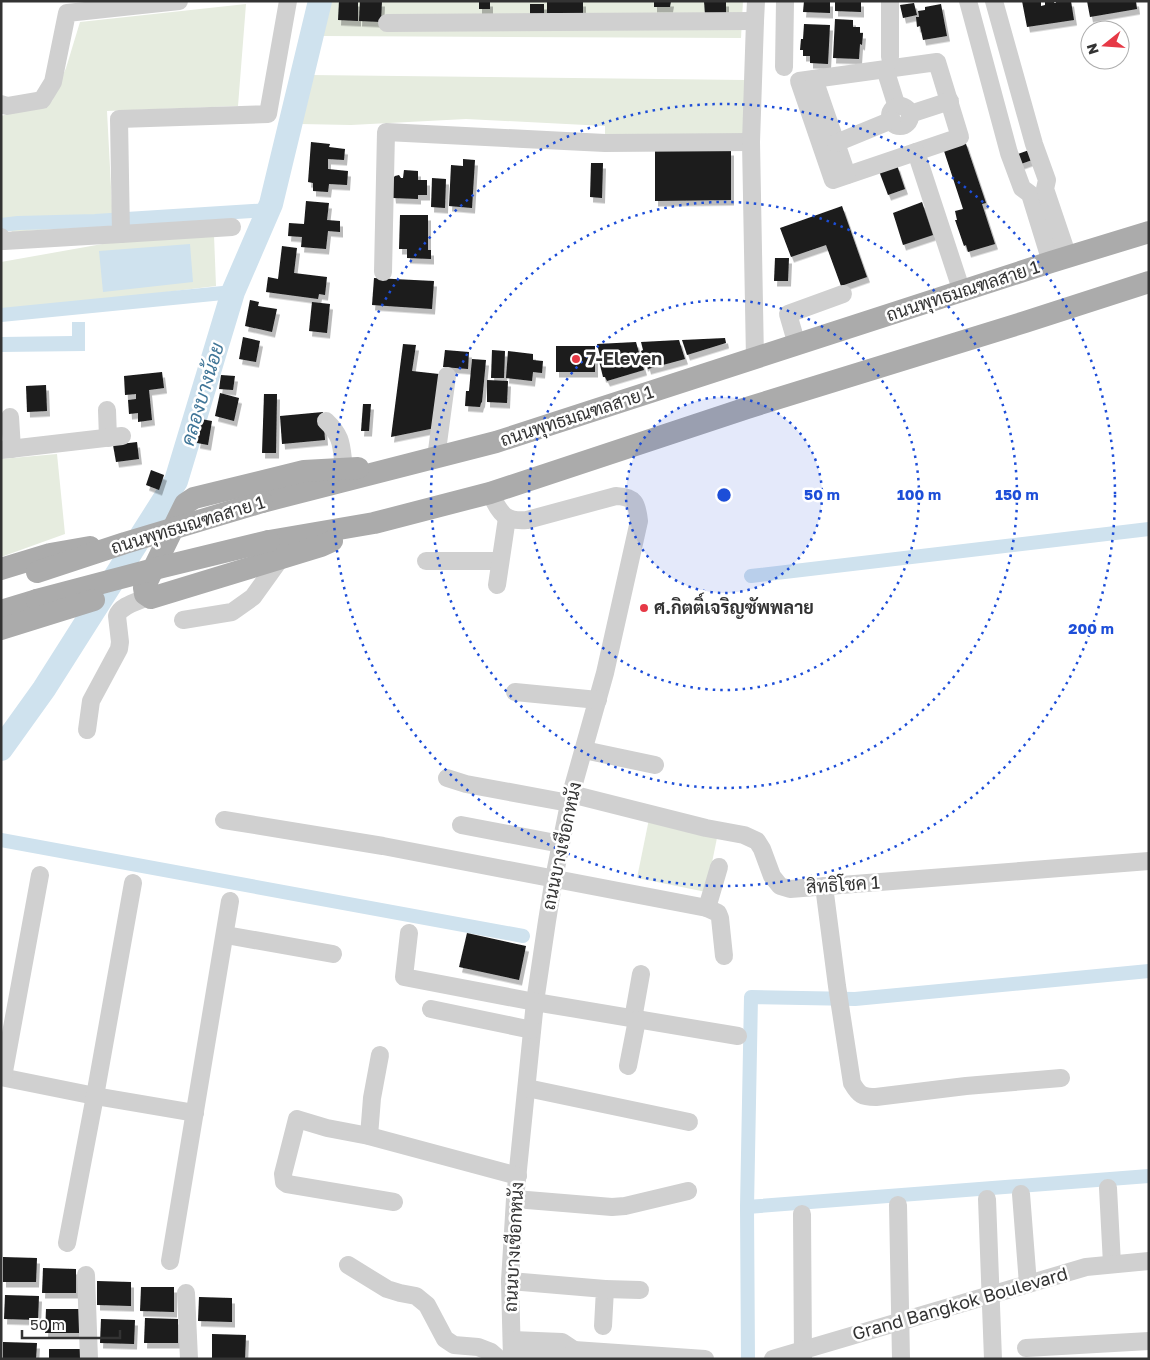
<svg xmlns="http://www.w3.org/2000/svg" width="1150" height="1360" font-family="'Golos Text',Sarabun,sans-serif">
<defs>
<filter id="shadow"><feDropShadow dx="3" dy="5.5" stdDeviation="0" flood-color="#0004"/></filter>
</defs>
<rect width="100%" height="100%" fill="#fff"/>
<g fill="#e6ecdf">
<polygon points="328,1 743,1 741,38 322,36"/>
<polygon points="246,4 238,106 107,111 113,225 12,232 1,217 1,116 52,101 66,68 80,22"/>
<polygon points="310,75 746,80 745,134 605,136 605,126 466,119 351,125 300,124"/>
<polygon points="214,235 216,286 52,306 1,310 1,262 108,243"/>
<polygon points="57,454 65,534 1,557 1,459"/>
<polygon points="650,814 719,828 706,892 637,878"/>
</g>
<g fill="#cfe2ee">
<polygon points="190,244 193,282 103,292 99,251"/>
<polygon points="72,322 85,322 85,351 1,352 1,337 72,336"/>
</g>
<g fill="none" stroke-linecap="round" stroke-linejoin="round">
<g stroke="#cfe2ee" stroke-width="14">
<polyline points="1,225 18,223 95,221 269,210"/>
<polyline points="1,315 233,292"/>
<polyline points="751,576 1149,529"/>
<polyline points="1,840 523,936"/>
<polyline points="747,1207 1149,1176"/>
<polyline points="748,1359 747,1207 751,997 855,999 1149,971"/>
</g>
<polyline stroke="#cfe2ee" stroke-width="24" points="1,749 44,689 176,481 233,292 271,204 320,1"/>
</g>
<g fill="#1a1a1a" filter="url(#shadow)">
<polygon points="339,1 358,1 358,21 338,20"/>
<polygon points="360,1 382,1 381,22 359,21"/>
<rect x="479" y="1" width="11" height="8"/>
<rect x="547" y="1" width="36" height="15"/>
<polygon points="654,1 671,1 670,7 654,7"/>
<polygon points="704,1 726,1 726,14 705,15"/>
<polygon points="804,1 830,1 830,13 803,12"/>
<polygon points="835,1 861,1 861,12 835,11"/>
<polygon points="1022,1 1041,1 1041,6 1045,5 1045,1 1054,1 1054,3 1056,3 1056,1 1071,1 1074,20 1027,27"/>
<polygon points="1087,1 1136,1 1137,9 1090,17"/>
<polygon points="914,3 917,15 903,18 900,5"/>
<rect x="530" y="4" width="14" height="12"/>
<polygon points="941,4 947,36 923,40 920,26 917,27 916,17 919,17 918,11 925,10 925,7"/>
<polygon points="835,19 853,20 853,27 860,27 860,33 863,33 862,45 860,44 859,59 833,58"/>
<polygon points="804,24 830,25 828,64 810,63 810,56 803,56 803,50 800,50 801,39 803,39"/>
<polygon points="965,141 986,203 982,204 995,244 968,252 966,245 964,246 955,220 957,220 955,211 963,209 943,148"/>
<polygon points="311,142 330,144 329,147 345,149 344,160 328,159 328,169 348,171 347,185 329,184 328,192 313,191 313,183 308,182"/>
<polygon points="1032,149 1035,159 1018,165 1015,155"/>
<polygon points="731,150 731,200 655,201 655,151"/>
<polygon points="463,159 475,160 472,208 449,206 451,165 463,166"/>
<polygon points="591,163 603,163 602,198 590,197"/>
<polygon points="897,165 905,189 888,195 879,171"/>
<polygon points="404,170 418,171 418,180 427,180 427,195 418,195 418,199 393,198 391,180 395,176 399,175 401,178 403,178"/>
<polygon points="432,178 446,179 445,208 431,207"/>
<polygon points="306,201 329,203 327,220 340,221 340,232 328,231 326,249 301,247 302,237 288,236 289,223 304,224"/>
<polygon points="922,202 933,235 903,245 893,213"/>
<polygon points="842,206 867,277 841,286 826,245 791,257 780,228"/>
<polygon points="400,215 428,215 428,250 431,250 431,259 407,258 407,249 399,249"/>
<polygon points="282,246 297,248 294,273 327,277 325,295 319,294 318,299 266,292 268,277 278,279"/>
<polygon points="775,258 789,258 788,281 774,281"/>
<polygon points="374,278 434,281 432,309 372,305"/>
<polygon points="250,300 259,302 258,306 277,309 272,332 245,326"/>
<polygon points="312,302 330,304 327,333 309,331"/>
<polygon points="243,337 260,341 256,362 239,359"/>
<polygon points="725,338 726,343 687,355 682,340"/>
<polygon points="679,340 685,359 648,369 647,365 645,366 641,351 643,350 641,342"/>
<polygon points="636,342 644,370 607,381 605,377 603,377 599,361 601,360 597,344"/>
<polygon points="403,344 416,345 412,371 439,374 435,428 391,437"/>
<rect x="556" y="346" width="39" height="26"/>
<polygon points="445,350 469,352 468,369 443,367"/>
<polygon points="492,350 505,351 504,378 491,378"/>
<polygon points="508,351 533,354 533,360 543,361 542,373 533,372 532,381 506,378"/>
<polygon points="472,359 486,360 482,402 481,403 480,407 465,406 466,391 469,391"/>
<polygon points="162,372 164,388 149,390 152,420 138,422 138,413 129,414 128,400 136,399 136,394 125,395 124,376"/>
<polygon points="221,375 235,376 233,390 219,389"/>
<polygon points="487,380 508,381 507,403 487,402"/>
<polygon points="46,385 47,411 27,412 26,386"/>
<polygon points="220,393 239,398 234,421 215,416"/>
<polygon points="264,394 277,394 276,453 262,453"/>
<polygon points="363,404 371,404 369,431 361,431"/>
<polygon points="323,412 325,440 282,444 280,416"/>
<polygon points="201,419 212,421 208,445 197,443"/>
<polygon points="137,442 139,459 116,462 113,445"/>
<polygon points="151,470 164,475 159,490 146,485"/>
<polygon points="467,933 526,946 519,980 459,967"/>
<polygon points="3,1257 37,1258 36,1282 3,1282"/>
<polygon points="43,1268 76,1269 76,1293 42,1293"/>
<polygon points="97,1281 131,1282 131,1306 97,1305"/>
<polygon points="141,1287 174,1287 174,1312 140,1311"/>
<polygon points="5,1295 39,1296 38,1320 4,1319"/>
<polygon points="199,1297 232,1298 232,1322 198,1321"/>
<polygon points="46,1309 80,1309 79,1333 45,1333"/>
<polygon points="145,1318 178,1319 178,1343 144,1343"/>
<polygon points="101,1319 135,1320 134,1344 100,1343"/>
<polygon points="212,1334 246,1335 245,1359 212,1358"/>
<polygon points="3,1342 37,1343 36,1359 3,1359"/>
<polygon points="49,1349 83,1349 82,1359 49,1359"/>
</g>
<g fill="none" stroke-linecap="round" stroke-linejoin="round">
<g stroke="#d0d0d0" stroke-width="18">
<polyline points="968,1 1009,153 1022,188 1030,194 1051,262"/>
<polyline points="994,1 1034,144 1047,180 1045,189 1068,257"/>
<polyline points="387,23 755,21"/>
<polyline points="890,57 890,1"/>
<polygon points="937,62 960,137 833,180 799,81"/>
<polyline points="784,67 785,1"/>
<polyline points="885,69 897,107"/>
<polyline points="814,79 847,175"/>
<polyline points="1,104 7,106 42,100 53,82 67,13 179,1"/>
<circle cx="900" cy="116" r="10"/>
<polyline points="910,114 950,101"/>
<polyline points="836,143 892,120"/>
<polyline points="916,152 962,292"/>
<polyline points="121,234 232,227"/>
<polyline points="1,237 4,241 121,234 119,119 268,114 288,1"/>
<polyline points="383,272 386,132 605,143 751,142"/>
<polyline points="797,345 788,314 843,294"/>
<polyline points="755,359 751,142 755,21 756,1"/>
<polyline points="107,410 108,438"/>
<polyline points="10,417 12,449"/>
<path d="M326,421C343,437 341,446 344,468"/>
<polyline points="1,450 122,436"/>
<polyline points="436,458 447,376"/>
<path d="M490,493C500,512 503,522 527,520L616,496C635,497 637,503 639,521L605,673L571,794L554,878L547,921L535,1002L515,1199L510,1281L512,1359"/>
<polyline points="426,561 500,561"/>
<polyline points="497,585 507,518"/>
<polyline points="183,620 232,612 253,597 281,558"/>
<polyline points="515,692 598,700"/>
<path d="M87,730L91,701L119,649L120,642L117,616C121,605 137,602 148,597"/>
<polyline points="584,750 655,765"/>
<polyline points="447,778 466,784 569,803"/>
<polyline points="571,794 706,828 744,835 757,841 762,849 772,876 780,886 790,889 1149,861"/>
<polyline points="224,820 383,846 707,908"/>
<polyline points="461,825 561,844"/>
<polyline points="719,867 707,908 718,913 720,918 724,956"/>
<path d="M824,886L837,986L852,1083C859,1095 862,1097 876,1097L966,1086L1061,1078"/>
<polyline points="409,933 404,977 535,1002 738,1036"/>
<polyline points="226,935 333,954"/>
<polyline points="431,1009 532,1030"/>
<polyline points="633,1019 641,974"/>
<polyline points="628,1066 637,1020"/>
<polyline points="1,1077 95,1096 195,1113"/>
<polyline points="3,1077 40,875"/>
<polyline points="527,1088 689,1122"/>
<polyline points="369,1136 372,1098 380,1055"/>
<polyline points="1108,1188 1112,1264"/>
<polyline points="1021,1194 1028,1284"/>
<polyline points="515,1199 612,1207 625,1206 688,1191"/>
<polyline points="987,1199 993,1359"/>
<polyline points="394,1202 287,1184 284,1182 283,1174 297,1119 327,1128 369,1136 518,1176"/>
<polyline points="898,1205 901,1359"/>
<polyline points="802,1214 803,1359"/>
<polyline points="67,1243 95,1096 133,883"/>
<polyline points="170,1261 230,901"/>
<polyline points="348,1265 387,1289 400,1293 416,1296 427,1305 445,1339 454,1345 478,1347 491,1352 499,1359"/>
<polyline points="86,1275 89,1359"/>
<polyline points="510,1281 605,1289 603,1326"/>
<polyline points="605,1289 640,1290"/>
<polyline points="186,1293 189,1359"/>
<polyline points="512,1340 562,1342 574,1350 561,1356 512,1356"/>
<polyline points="1026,1348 1149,1341"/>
<polyline points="574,1350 705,1359"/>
<polyline points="773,1359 1086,1267 1149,1261"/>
</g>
<g stroke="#ababab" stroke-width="22">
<polyline points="262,502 496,442 1051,262 1149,232"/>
<polyline points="269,541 374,523 490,493 747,408 1025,322 1149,282"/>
<polyline points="332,541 321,546 151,598 145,594 144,588 185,504 194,498 304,471 358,468"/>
<polyline points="1,569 50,554 90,547"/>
<polyline points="1,611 37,600"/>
</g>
<g stroke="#ababab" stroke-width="22">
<polyline points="37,572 125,543 262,502"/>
<polyline points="37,600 162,567 269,541"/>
<polyline points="1,629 94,600"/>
</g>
</g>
<circle cx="724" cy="495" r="98" fill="#1d4ed8" fill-opacity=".12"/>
<g fill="none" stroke="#1d4ed8" stroke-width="2.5" stroke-dasharray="2.5 5">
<circle cx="724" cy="495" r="98"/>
<circle cx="724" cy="495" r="195"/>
<circle cx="724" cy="495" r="293"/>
<circle cx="724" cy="495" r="391"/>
</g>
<g fill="#e63946" stroke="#fff" stroke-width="2">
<circle cx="576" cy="359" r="5"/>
<circle cx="644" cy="608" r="5"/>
</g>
<g text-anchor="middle" stroke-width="5" stroke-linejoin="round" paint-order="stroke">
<g font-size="18" fill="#333" stroke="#fff">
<text transform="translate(963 291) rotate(-18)" y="6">ถนนพุทธมณฑลสาย 1</text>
<text transform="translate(577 416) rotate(-18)" y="6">ถนนพุทธมณฑลสาย 1</text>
<text transform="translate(188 525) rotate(-17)" y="6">ถนนพุทธมณฑลสาย 1</text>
<text transform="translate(562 846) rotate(-78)" y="6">ถนนบางเชือกหนัง</text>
<text transform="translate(843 885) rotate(-4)" y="6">สิทธิโชค 1</text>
<text transform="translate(514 1247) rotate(-87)" y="6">ถนนบางเชือกหนัง</text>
<text transform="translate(960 1304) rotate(-16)" y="6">Grand Bangkok Boulevard</text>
</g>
<g font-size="18" font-weight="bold" fill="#333" stroke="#fff" text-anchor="start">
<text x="586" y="365">7-Eleven</text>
<text x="654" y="614">ศ.กิตติ์เจริญซัพพลาย</text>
</g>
<g font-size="19" font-style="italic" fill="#3f7597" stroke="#fff">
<text transform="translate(202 394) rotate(-73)" y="7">คลองบางน้อย</text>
</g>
</g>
<circle cx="724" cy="495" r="8" fill="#1d4ed8" stroke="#fff" stroke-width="2.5"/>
<g font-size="15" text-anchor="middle" font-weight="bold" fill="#1d4ed8" stroke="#fff" stroke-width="5" stroke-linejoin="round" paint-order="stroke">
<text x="822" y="500">50 m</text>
<text x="919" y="500">100 m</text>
<text x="1017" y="500">150 m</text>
<text x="1091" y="634">200 m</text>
</g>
<rect width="1150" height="1360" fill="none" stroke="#333333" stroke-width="5"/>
<g transform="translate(1105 45) rotate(253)"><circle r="24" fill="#ffffff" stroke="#adadad"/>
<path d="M0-4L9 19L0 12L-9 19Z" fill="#e63946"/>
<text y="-8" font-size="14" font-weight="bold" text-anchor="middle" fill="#333333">N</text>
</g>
<path d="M22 1330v8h98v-8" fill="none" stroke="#333333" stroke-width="2.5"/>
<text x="30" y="1330" font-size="15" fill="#333333" stroke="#ffffff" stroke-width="4" paint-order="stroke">50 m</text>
</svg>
